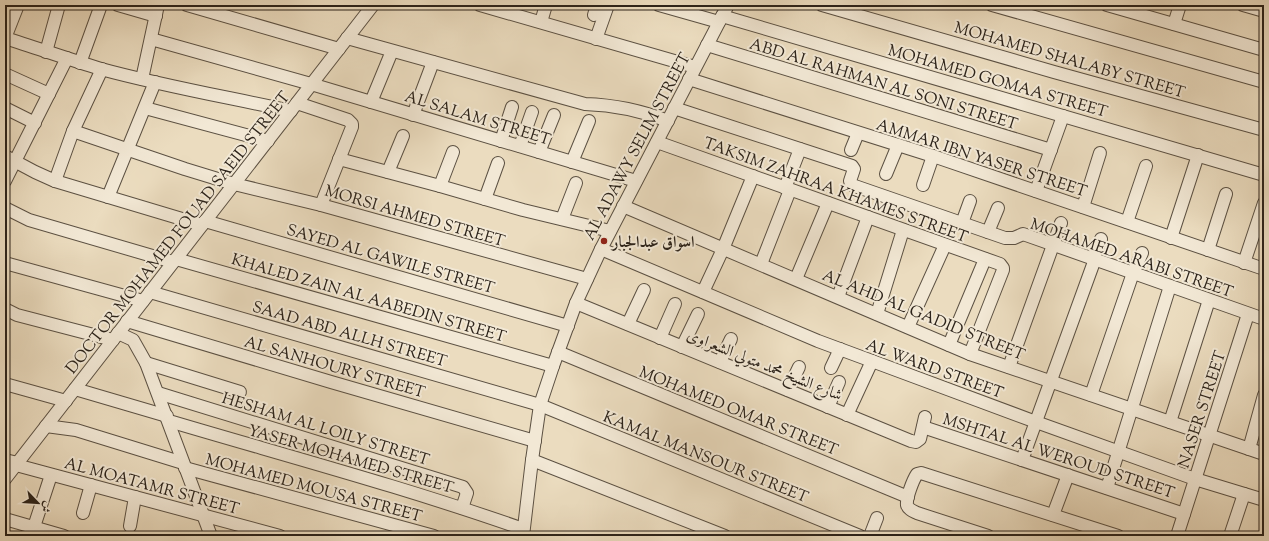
<svg xmlns="http://www.w3.org/2000/svg" width="1269" height="541" font-family="'Sorts Mill Goudy',Amiri,serif">
<rect width="100%" height="100%" fill="#ebdcbf"/>
<filter id="stains"><feTurbulence type="fractalNoise" baseFrequency=".005" numOctaves="4"/><feColorMatrix values="0 0 0 0 .2 0 0 0 0 .09 0 0 0 0 .02 0 0 0 .5 -.17"/></filter>
<radialGradient id="worn" r=".72"><stop offset=".6" stop-color="#630" stop-opacity="0"/><stop offset="1" stop-color="#630" stop-opacity=".3"/></radialGradient>
<g fill="none" stroke-linecap="round" stroke-linejoin="round">
<g stroke="#5c5143" stroke-width="14">
<g id="street">
<polyline points="118,5 156,16"/>
<polyline points="187,5 339,49"/>
<polyline points="480,5 695,67"/>
<polyline points="659,5 719,22"/>
<polyline points="822,5 1054,72 1264,130"/>
<polyline points="992,5 1264,82"/>
<polyline points="1107,5 1264,50"/>
<polyline points="1243,5 1264,11"/>
<polyline points="594,15 597,5"/>
<polyline points="722,16 1264,175"/>
<polyline points="541,22 546,5"/>
<polyline points="1174,24 1180,5"/>
<path d="M5,38C37,48 68,59 101,69C163,86 227,97 291,111"/>
<polyline points="5,38 18,5"/>
<path d="M347,38L585,104C616,105 640,110 668,121"/>
<polyline points="151,39 311,84 636,181"/>
<polyline points="596,39 608,5"/>
<polyline points="707,45 1051,150"/>
<polyline points="46,52 59,5"/>
<polyline points="80,63 101,5"/>
<polyline points="5,74 49,94"/>
<polyline points="142,79 158,5"/>
<polyline points="689,79 933,156 1264,269"/>
<polyline points="371,102 392,51"/>
<polyline points="297,103 348,120 352,124 352,127 321,205"/>
<polyline points="5,108 35,123"/>
<polyline points="145,108 268,141"/>
<polyline points="674,108 852,166 854,169 850,181 852,185 1005,238 1014,238 1023,234 1264,319"/>
<polyline points="413,115 433,62"/>
<polyline points="73,131 185,169 234,184 321,205 587,279"/>
<polyline points="501,141 512,107"/>
<polyline points="657,142 1000,264 1003,268 1003,270 970,354"/>
<polyline points="520,146 532,112"/>
<polyline points="851,150 858,133"/>
<polyline points="539,152 554,115"/>
<polyline points="5,156 35,172 55,181 202,225"/>
<polyline points="339,159 440,186 523,210 610,231"/>
<polyline points="572,162 589,121"/>
<polyline points="388,172 403,136"/>
<polyline points="886,174 898,145"/>
<polyline points="5,181 67,58"/>
<polyline points="55,181 73,131 102,69"/>
<polyline points="923,185 933,156"/>
<polyline points="440,186 453,152"/>
<polyline points="785,188 800,149"/>
<polyline points="1036,191 1063,116"/>
<polyline points="108,197 155,82"/>
<polyline points="485,199 498,163"/>
<polyline points="623,206 970,354 1264,454"/>
<polyline points="1083,207 1100,153"/>
<polyline points="5,208 29,220 173,262"/>
<polyline points="562,219 576,183"/>
<polyline points="205,221 568,326"/>
<polyline points="1127,222 1146,166"/>
<polyline points="962,223 970,201"/>
<polyline points="988,232 998,208"/>
<polyline points="1171,238 1198,155"/>
<polyline points="601,249 818,341 872,361 1036,422 1195,479 1264,500"/>
<polyline points="1208,250 1226,194"/>
<polyline points="176,259 553,366"/>
<polyline points="1093,259 1101,239"/>
<polyline points="5,263 143,301"/>
<polyline points="1244,263 1264,203"/>
<polyline points="761,264 790,190"/>
<polyline points="796,279 828,203"/>
<polyline points="150,292 540,405 860,536"/>
<polyline points="703,292 723,249 753,176"/>
<polyline points="838,297 868,217"/>
<polyline points="576,303 911,441 916,442 920,439 925,417"/>
<polyline points="5,309 17,315 113,340"/>
<polyline points="877,314 903,230"/>
<polyline points="127,321 331,382 535,441"/>
<polyline points="628,324 644,290"/>
<polyline points="908,327 945,245"/>
<polyline points="118,333 133,340 146,363 211,536"/>
<polyline points="660,338 675,304"/>
<polyline points="949,345 985,259"/>
<polyline points="682,347 698,314"/>
<polyline points="558,352 908,497"/>
<polyline points="720,362 731,339"/>
<polyline points="146,363 240,392"/>
<polyline points="1009,367 1061,223"/>
<polyline points="831,368 840,349"/>
<polyline points="5,384 66,401"/>
<polyline points="75,389 167,416"/>
<polyline points="788,390 799,367"/>
<polyline points="158,393 463,487 467,493 462,508"/>
<polyline points="1091,395 1133,273 1142,253"/>
<polyline points="828,407 839,382"/>
<polyline points="847,415 872,361"/>
<path d="M169,421C287,456 407,488 523,529"/>
<polyline points="1170,422 1209,300"/>
<polyline points="46,426 76,430 183,463"/>
<polyline points="923,427 1184,514"/>
<polyline points="1249,449 1264,395"/>
<polyline points="5,460 18,463"/>
<polyline points="532,460 725,536"/>
<polyline points="1022,460 1095,259"/>
<polyline points="16,465 280,536"/>
<polyline points="185,468 434,536"/>
<polyline points="5,479 373,5"/>
<polyline points="1107,488 1170,286"/>
<polyline points="83,513 91,485"/>
<polyline points="1053,515 1068,475"/>
<polyline points="5,519 64,536"/>
<polyline points="130,526 135,497"/>
<polyline points="31,536 51,475"/>
<polyline points="523,536 532,460 540,405 553,366 576,303 601,249 728,5"/>
<polyline points="870,536 877,518"/>
<path d="M988,536L917,513C913,511 908,509 907,505C906,498 913,480 917,474L921,473L1118,536"/>
<polyline points="1177,536 1248,314"/>
<polyline points="1230,536 1244,494"/>
</g>
</g>
<use href="#street" stroke="#f2e8d5" stroke-width="12"/>
</g>
<circle fill="#8f2418" stroke="#f2e8d5" stroke-width="1.5" cx="604" cy="241" r="4"/>
<g text-anchor="middle" stroke-width="4" stroke-linejoin="round" paint-order="stroke">
<g font-size="16" fill="#2c231a" stroke="#f2e8d5">
<text transform="translate(1070 59) rotate(16)" y="6">MOHAMED SHALABY STREET</text>
<text transform="translate(998 80) rotate(16)" y="6">MOHAMED GOMAA STREET</text>
<text transform="translate(884 83) rotate(17)" y="6">ABD AL RAHMAN AL SONI STREET</text>
<text transform="translate(478 117) rotate(17)" y="6">AL SALAM STREET</text>
<text transform="translate(636 146) rotate(-62)" y="6">AL ADAWY SELIM STREET</text>
<text transform="translate(982 157) rotate(18)" y="6">AMMAR IBN YASER STREET</text>
<text transform="translate(836 189) rotate(20)" y="6">TAKSIM ZAHRAA KHAMES STREET</text>
<text transform="translate(415 215) rotate(16)" y="6">MORSI AHMED STREET</text>
<text transform="translate(177 232) rotate(-52)" y="6">DOCTOR MOHAMED FOUAD SAEID STREET</text>
<text transform="translate(1132 257) rotate(19)" y="6">MOHAMED ARABI STREET</text>
<text transform="translate(391 258) rotate(16)" y="6">SAYED AL GAWILE STREET</text>
<text transform="translate(369 297) rotate(16)" y="6">KHALED ZAIN AL AABEDIN STREET</text>
<text transform="translate(924 314) rotate(22)" y="6">AL AHD AL GADID STREET</text>
<text transform="translate(350 333) rotate(16)" y="6">SAAD ABD ALLH STREET</text>
<text transform="translate(765 364) rotate(22)" y="6">شارع الشيخ محمد متولي الشعراوى</text>
<text transform="translate(335 366) rotate(16)" y="6">AL SANHOURY STREET</text>
<text transform="translate(935 368) rotate(20)" y="6">AL WARD STREET</text>
<text transform="translate(1201 409) rotate(-72)" y="6">NASER STREET</text>
<text transform="translate(739 410) rotate(22)" y="6">MOHAMED OMAR STREET</text>
<text transform="translate(326 428) rotate(17)" y="6">HESHAM AL LOILY STREET</text>
<text transform="translate(1059 455) rotate(18)" y="6">MSHTAL AL WEROUD STREET</text>
<text transform="translate(706 456) rotate(22)" y="6">KAMAL MANSOUR STREET</text>
<text transform="translate(351 458) rotate(16)" y="6">YASER MOHAMED STREET</text>
<text transform="translate(152 485) rotate(15)" y="6">AL MOATAMR STREET</text>
<text transform="translate(314 487) rotate(15)" y="6">MOHAMED MOUSA STREET</text>
</g>
<g font-size="16" font-weight="bold" fill="#2c231a" stroke="#f2e8d5" text-anchor="start">
<text x="612" y="247">اسواق عبدالجبار</text>
</g>
</g>
<rect width="1269" height="541" fill="none" stroke="#ebdcbf" stroke-width="20"/>
<rect x="6" y="6" width="1257" height="529" fill="none" stroke="#2c231a" stroke-width="2"/>
<rect x="10" y="10" width="1249" height="521" fill="none" stroke="#2c231a"/>
<g transform="translate(38 503) rotate(115)" stroke="#f2e8d5" stroke-width="3" paint-order="stroke">
<path d="M0-3L7 15L0 10L-7 15Z" fill="#2c231a"/>
<text y="-6" font-size="11" font-weight="bold" text-anchor="middle" fill="#2c231a">ش</text>
</g>
<rect width="100%" height="100%" filter="url(#stains)"/>
<rect width="100%" height="100%" fill="url(#worn)"/>
</svg>
